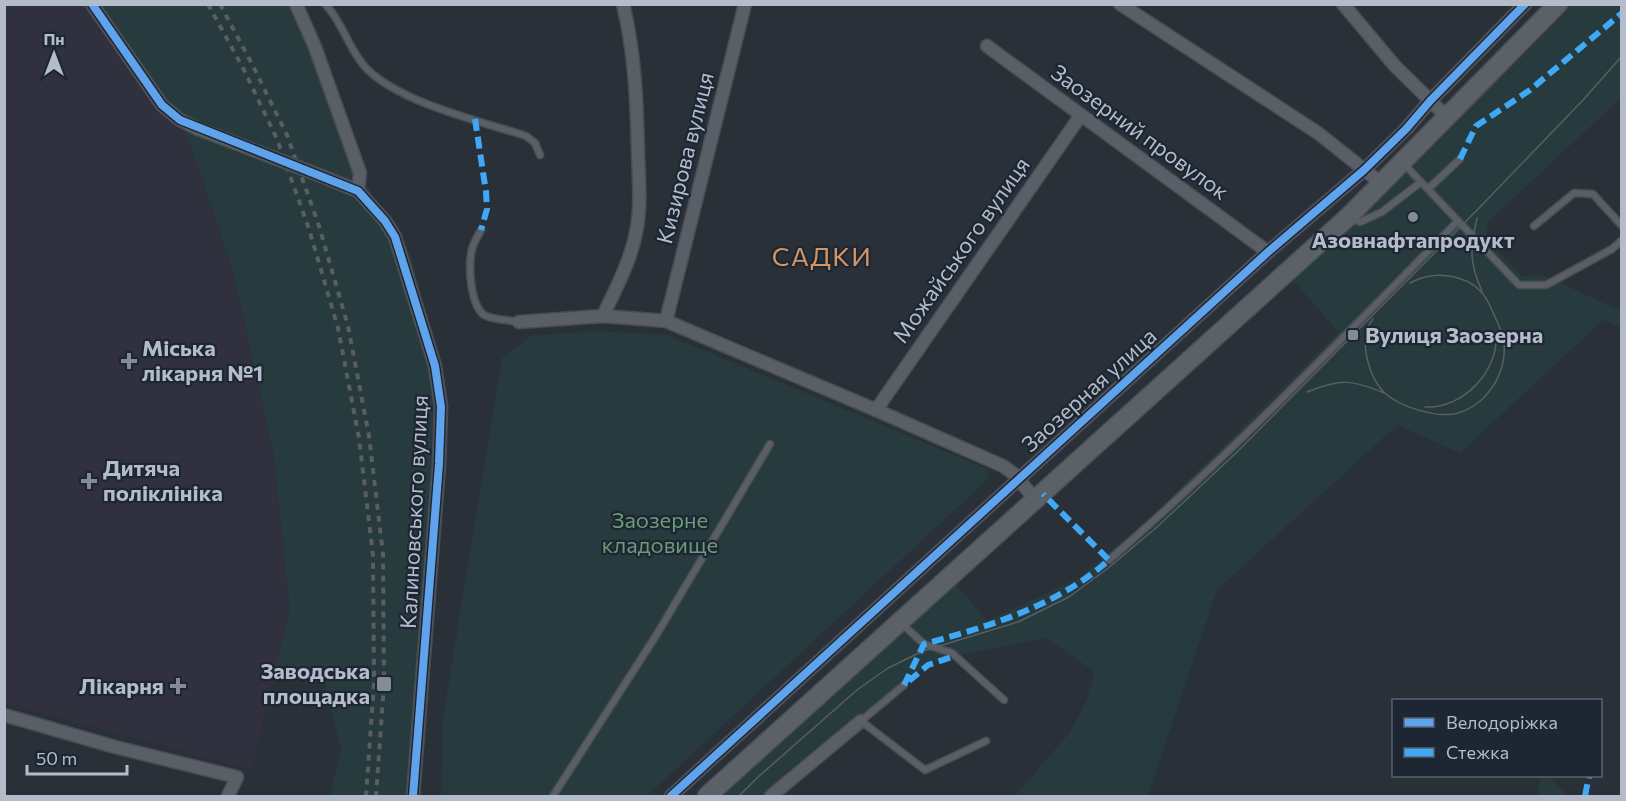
<svg xmlns="http://www.w3.org/2000/svg" width="1626" height="801" font-family="Commissioner,sans-serif">
<rect width="100%" height="100%" fill="#2a3038"/>
<polygon fill="#31303e" points="4,5 85,5 158,109 173,124 186,133 233,271 273,451 290,609 252,770 5,703"/>
<g fill="#273a3e">
<polygon points="99,5 294,5 355,163 378,206 399,232 412,259 442,380 411,796 330,796 341,749 323,679 276,667 290,609 273,451 233,271 180,115 167,101"/>
<polygon points="1565,5 1621,5 1621,98 1487,223 1487,240 1522,276 1543,275 1621,311 1621,328 1603,320 1460,453 1397,425 1217,590 1148,796 1015,796 1070,732 1086,701 1095,672 1046,638 955,656 928,665 771,796 709,796 951,578 987,621 1077,579 1151,517 1338,332 1287,273"/>
<polygon points="595,331 667,335 987,469 988,479 647,796 441,796 443,718 502,358 531,336"/>
<polygon points="1541,776 1548,776 1568,796 1538,796"/>
</g>
<g fill="none" stroke-linecap="round" stroke-linejoin="round">
<g stroke="#484c53" stroke-width="9">
<g id="lane">
<path d="M325,4C343,22 349,51 367,69C401,103 480,121 526,136L535,143L540,155"/>
<polyline points="1403,163 1519,285 1546,285 1612,249 1622,240"/>
<polyline points="1428,189 1460,159"/>
<polyline points="1351,218 1360,222 1382,212 1421,182"/>
<polyline points="1534,226 1574,193 1593,194 1622,226"/>
<path d="M481,230C478,235 475,241 473,246C467,261 470,309 486,316C496,320 509,320 519,322"/>
<path d="M1109,560C1232,454 1344,336 1458,221"/>
<polyline points="901,623 924,644 952,653 1004,700"/>
<polyline points="904,685 861,721 925,770 986,741"/>
<polyline points="553,796 657,634 770,444"/>
</g>
</g>
<g stroke="#484c53" stroke-width="15">
<g id="street">
<polyline points="92,4 162,105 180,120 198,129"/>
<polyline points="296,4 315,47 360,173 358,191"/>
<polyline points="1120,4 1318,133 1381,183"/>
<polyline points="1343,4 1395,66 1447,117"/>
<polyline points="987,46 1268,252"/>
<polyline points="324,177 358,191 385,221 395,237 435,366 441,407 439,464 413,796"/>
<path d="M603,316C616,288 632,259 637,227C641,203 639,179 638,154C637,105 635,53 623,4"/>
<polyline points="666,321 745,4"/>
<polyline points="519,322 603,316 666,321 876,410 1003,466 1014,474 1036,500"/>
<polyline points="876,410 1081,115"/>
<polyline points="4,715 115,747 237,777 228,796"/>
<polyline points="671,796 1268,252 1364,170 1406,129 1430,101 1525,4"/>
<polyline points="771,796 861,721"/>
</g>
</g>
<g stroke="#484c55" stroke-width="21">
<polyline id="primary" points="707,796 1348,217 1558,4"/>
</g>
<use href="#lane" stroke="#5a5e66" stroke-width="6"/>
<use href="#street" stroke="#5a5e66" stroke-width="12"/>
<use href="#primary" stroke="#5c6168" stroke-width="18"/>
<g stroke="#595d64" stroke-width="1.5">
<path d="M1477,218C1470,247 1469,263 1482,291"/>
<path d="M1373,319C1365,328 1364,346 1367,358C1370,371 1375,384 1385,393C1400,407 1434,417 1454,414C1486,407 1507,374 1504,342C1502,329 1494,315 1489,304C1476,275 1436,268 1410,283"/>
<path d="M1307,392C1340,379 1351,379 1384,393"/>
<path d="M1425,407C1463,409 1499,371 1496,334"/>
<polyline points="739,796 758,777 857,690 888,668 923,651 1018,622 1069,597 1107,569 1157,527 1237,452 1482,205 1584,99 1622,56"/>
</g>
<g stroke="#595d64" stroke-width="4" stroke-dasharray="6 6" stroke-linecap="butt">
<polyline points="208,4 244,70 277,139 309,229 338,328 359,438 373,555 374,683 366,796"/>
<polyline points="220,4 253,66 287,135 319,226 348,326 369,436 383,554 384,684 376,796"/>
</g>
<g stroke="#484c53" stroke-width="15" stroke-linecap="butt">
<polyline id="street-bridge" points="198,129 324,177"/>
</g>
<use href="#street-bridge" stroke="#5a5e66" stroke-width="12"/>
<g stroke="#3fa9f5" stroke-width="6" stroke-dasharray="12 6" stroke-linecap="butt">
<polyline points="475,119 486,192 487,209 481,230"/>
<polyline points="1460,159 1476,126 1530,90 1622,13"/>
<polyline points="909,681 928,665 955,656"/>
<path d="M904,685L924,644C990,626 1057,606 1109,560L1043,494"/>
<polyline points="1585,796 1589,776"/>
</g>
<g stroke="#1d2633" stroke-width="11">
<g id="cycleway">
<polyline points="92,4 162,105 180,120 358,191 385,221 395,237 435,366 441,407 439,464 413,796"/>
<polyline points="671,796 1268,252 1364,170 1406,129 1430,101 1525,4"/>
</g>
</g>
<use href="#cycleway" stroke="#60a3ed" stroke-width="8"/>
</g>
<g fill="#848b96" stroke="#1d2633" stroke-width="2">
<circle cx="1413" cy="217" r="6"/>
<rect x="1347" y="329" width="12" height="12" rx="3"/>
<path d="M126 352h6v6h6v6h-6v6h-6v-6h-6v-6h6z"/>
<path d="M86 472h6v6h6v6h-6v6h-6v-6h-6v-6h6z"/>
<rect x="376" y="676" width="16" height="16" rx="3"/>
<path d="M175 677h6v6h6v6h-6v6h-6v-6h-6v-6h6z"/>
</g>
<g text-anchor="middle" stroke-width="4.5" stroke-linejoin="round" paint-order="stroke">
<g font-size="22" fill="#b4bcc9" stroke="#1d2633">
<text transform="translate(1140 132) rotate(36)" y="8">Заозерний провулок</text>
<text transform="translate(685 158) rotate(-76)" y="8">Кизирова вулиця</text>
<text transform="translate(961 250) rotate(-55)" y="8">Можайського вулиця</text>
<text transform="translate(1089 390) rotate(-42)" y="8">Заозерная улица</text>
<text transform="translate(414 512) rotate(-87)" y="8">Калиновського вулиця</text>
</g>
<g font-size="22" font-weight="bold" fill="#b4bcc9" stroke="#1d2633" text-anchor="start">
<text x="1413" y="248" text-anchor="middle">Азовнафтапродукт</text>
<text x="1365" y="343">Вулиця Заозерна</text>
<text x="142" y="356">Міська<tspan x="142" dy="25">лікарня №1</tspan></text>
<text x="103" y="476">Дитяча<tspan x="103" dy="25">поліклініка</tspan></text>
<text x="370" y="679" text-anchor="end">Заводська<tspan x="370" dy="25">площадка</tspan></text>
<text x="164" y="694" text-anchor="end">Лікарня</text>
</g>
<g font-size="22" fill="#6b9a76" stroke="#1d2633">
<text x="660" y="528">Заозерне<tspan x="660" dy="25">кладовище</tspan></text>
</g>
<g font-size="26" letter-spacing="1.5" fill="#d59563" stroke="#1d2633">
<text x="822" y="266">САДКИ</text>
</g>
</g>
<rect width="1626" height="801" fill="none" stroke="#b4bcc9" stroke-width="12"/>
<rect x="1392" y="699" width="210" height="78" fill="#1d2633" stroke="#59626f" stroke-width="1.5"/>
<rect x="1404" y="718" width="30" height="9" fill="#60a3ed" stroke="#59626f" stroke-width="1.5"/>
<text x="1446" y="729" font-size="18" fill="#b4bcc9">Велодоріжка</text>
<rect x="1404" y="748" width="30" height="9" fill="#3fa9f5" stroke="#59626f" stroke-width="1.5"/>
<text x="1446" y="759" font-size="18" fill="#b4bcc9">Стежка</text>
<g transform="translate(54 54)" stroke="#1d2633" stroke-width="4.5" paint-order="stroke">
<path d="M0-4.5L10 22L0 15L-10 22Z" fill="#b4bcc9"/>
<text y="-9" font-size="16" font-weight="bold" text-anchor="middle" fill="#b4bcc9">Пн</text>
</g>
<path d="M27 765v9h100v-9" fill="none" stroke="#b4bcc9" stroke-width="3"/>
<text x="36" y="765" font-size="18" fill="#b4bcc9" stroke="#1d2633" stroke-width="4.5" paint-order="stroke">50 m</text>
</svg>
